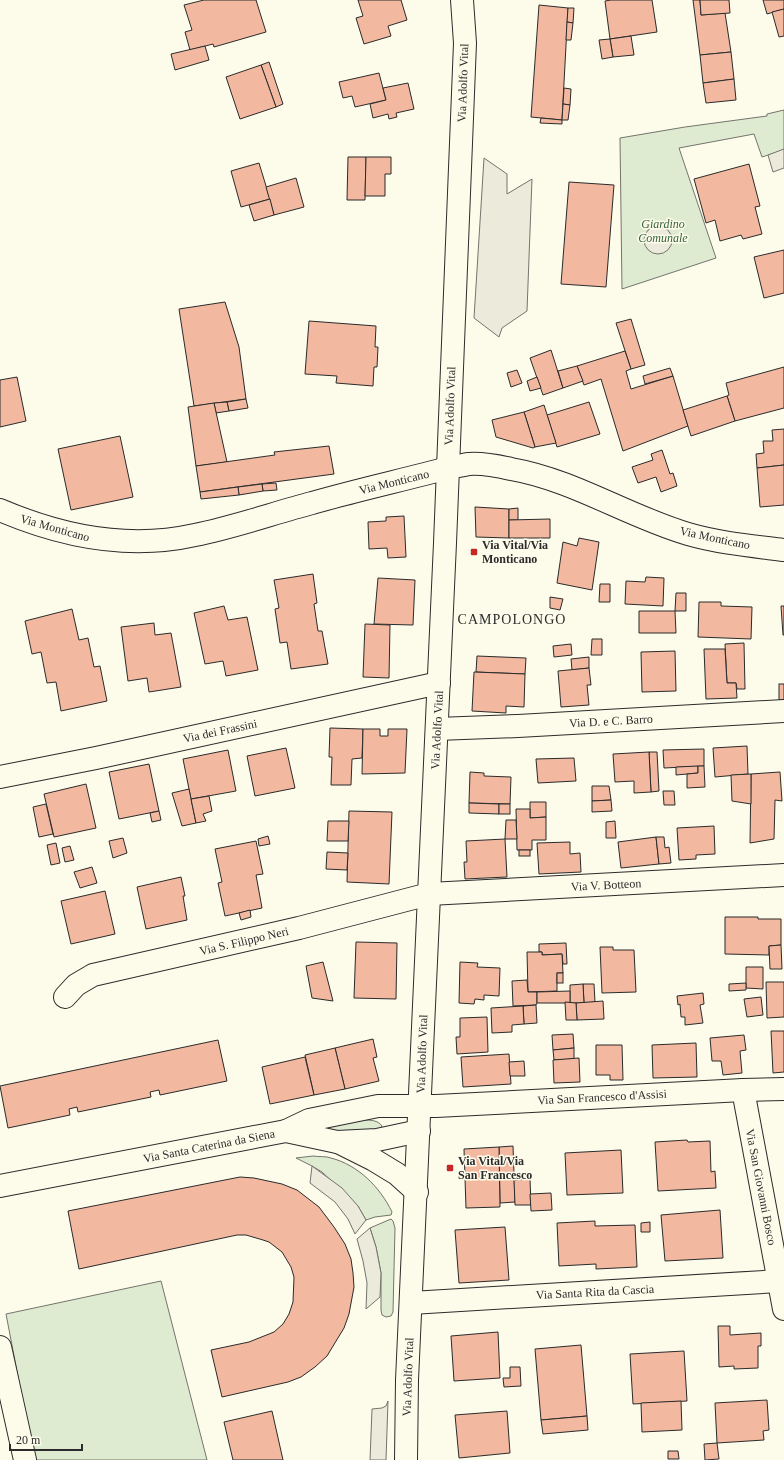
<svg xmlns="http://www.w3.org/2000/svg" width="784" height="1460" font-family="'Times New Roman',serif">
<rect width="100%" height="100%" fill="#fdfbea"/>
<g fill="#deebd1" stroke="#74746e">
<polygon points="784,110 784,150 762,157 754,134 679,148 716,258 622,289 620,138 685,127 767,116 767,114"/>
<path d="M363,1120C370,1120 378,1120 382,1126L381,1128L361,1133L317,1130L345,1121Z"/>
<path d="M313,1156C319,1157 326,1156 331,1158C358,1165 380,1187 392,1212L391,1215L375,1217L366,1220L358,1206L322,1172L312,1166L296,1158Z"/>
<polygon points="391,1219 393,1221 395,1228 393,1312 391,1316 386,1317 382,1315 381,1310 381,1273 376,1247 370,1228"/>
<polygon points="161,1281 207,1460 34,1460 6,1314"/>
</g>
<g fill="#eceadb" stroke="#74746e">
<polygon points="784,149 784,168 773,172 768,155"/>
<polygon points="484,158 507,174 507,194 532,179 527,311 502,328 499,337 474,318"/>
<circle cx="658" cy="240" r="14"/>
<polygon points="312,1166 342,1188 358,1206 366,1220 355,1234 348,1219 335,1202 310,1183"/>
<polygon points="370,1228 376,1247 381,1273 380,1297 366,1309 367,1283 363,1261 357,1239"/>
<polygon points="388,1401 386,1460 370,1460 372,1409 382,1408 386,1406"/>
</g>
<g fill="#f2b8a0" stroke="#2b2b2b">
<polygon points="204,0 256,0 266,32 214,47 213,44 190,50 185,32 192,30 184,5"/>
<polygon points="358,0 401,0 407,20 388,26 391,36 364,44 356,18 363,16"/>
<polygon points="611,0 652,0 657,32 610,39 605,1"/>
<polygon points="693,0 700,0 701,15 725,13 731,52 700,55"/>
<polygon points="700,0 729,0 730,13 701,15"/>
<polygon points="763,0 784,0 784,9 767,14"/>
<polygon points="539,5 568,8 562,120 531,117"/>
<polygon points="568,8 574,8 573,23 567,22"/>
<polygon points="784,9 784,36 779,37 772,12"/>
<polygon points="567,22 573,23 571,40 566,40"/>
<polygon points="631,36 634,55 613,57 610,39"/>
<polygon points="610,39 613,57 602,59 599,40"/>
<polygon points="205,46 209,60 175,70 171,54"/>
<polygon points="731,52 734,79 703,83 700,55"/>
<polygon points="269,62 283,104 276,107 261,65"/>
<polygon points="261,65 276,107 240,119 226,77"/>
<polygon points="379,73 386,100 355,107 352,96 343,98 339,82"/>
<polygon points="734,79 736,100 706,103 703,83"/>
<polygon points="408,83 414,109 396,113 397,117 389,119 388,114 373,118 370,104 386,100 383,88"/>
<polygon points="564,88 571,89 570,105 563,104"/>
<polygon points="563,104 570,105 568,120 562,120"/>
<polygon points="541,118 562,120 562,124 540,123"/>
<polygon points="348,157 366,157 365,200 347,200"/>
<polygon points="366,157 391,157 391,174 385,174 385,196 365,196"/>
<polygon points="259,163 270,199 241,207 231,171"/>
<polygon points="749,164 760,206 755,207 762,234 743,239 741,235 720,241 715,220 706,223 694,179"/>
<polygon points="296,178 304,207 274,215 266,187"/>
<polygon points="569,182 614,185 606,287 561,284"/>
<polygon points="270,199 274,215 254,221 249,205"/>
<polygon points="784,250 784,293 764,298 754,257"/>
<polygon points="225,302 239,347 246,399 194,406 179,309"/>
<polygon points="631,319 645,365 631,369 616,323"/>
<polygon points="309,321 376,326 375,347 378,347 377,367 374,367 373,386 336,383 337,376 305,374"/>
<polygon points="551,350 563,388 543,395 530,358"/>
<polygon points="625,351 631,369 626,371 631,389 673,376 688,426 623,451 601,379 584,385 577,366"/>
<polygon points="577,366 583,381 563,388 558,371"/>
<polygon points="784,367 784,408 735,421 727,396 729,395 726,383"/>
<polygon points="670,368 673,376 645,384 643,376"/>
<polygon points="517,370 522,383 511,387 507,373"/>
<polygon points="17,377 26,421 0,427 0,380"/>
<polygon points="537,377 541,388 530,391 527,381"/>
<polygon points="727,396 735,421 691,436 683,410"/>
<polygon points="246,399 248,408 229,411 227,402"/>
<polygon points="227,402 229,411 216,413 214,403"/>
<polygon points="589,402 600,434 557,447 547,415"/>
<polygon points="214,403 227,462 196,466 188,407"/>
<polygon points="544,405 556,443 535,447 524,412"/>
<polygon points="524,412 535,447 533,448 496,437 492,420"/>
<polygon points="784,429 784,465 757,468 756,454 764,453 763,441 773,441 772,430"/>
<polygon points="120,436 133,497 71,510 58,449"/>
<polygon points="329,446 334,474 200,492 196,466 275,455 274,452"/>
<polygon points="662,450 670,474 673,473 677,486 661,492 656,477 638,483 632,467 653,460 651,454"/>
<polygon points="784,465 784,505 760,507 757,468"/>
<polygon points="276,483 277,490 263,491 262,484"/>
<polygon points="262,484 263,491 239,495 238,487"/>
<polygon points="238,487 239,495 201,499 200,492"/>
<polygon points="475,507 509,509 509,538 476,537"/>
<polygon points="518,508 518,520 509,520 509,509"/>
<polygon points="404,516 406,557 388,558 387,548 369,549 368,522 386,521 386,517"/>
<polygon points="550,519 550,538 509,538 509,520"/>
<polygon points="579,538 599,542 592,590 557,583 563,542 577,546"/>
<polygon points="313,574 317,603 314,604 318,631 322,631 328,664 291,669 287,642 280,643 275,609 279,608 274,580"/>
<polygon points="646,577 664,578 663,606 625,604 626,581 645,582"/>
<polygon points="378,578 415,580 413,625 374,624"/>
<polygon points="600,584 610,584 610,602 599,602"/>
<polygon points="676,593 686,593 686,611 675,611"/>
<polygon points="550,597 563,599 560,610 550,608"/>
<polygon points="699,602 721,602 721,606 752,607 751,639 698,637"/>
<polygon points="224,606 228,620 247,617 258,670 226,676 223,661 205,664 194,613"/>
<polygon points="781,606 784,606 784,635 783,635"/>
<polygon points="72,609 79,640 88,638 94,667 100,666 107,701 61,711 56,682 47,683 41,652 32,654 25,621"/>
<polygon points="639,611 675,611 676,633 639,633"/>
<polygon points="154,623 155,635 171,633 181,687 149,692 147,678 128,681 121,627"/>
<polygon points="365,624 390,625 389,678 363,677"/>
<polygon points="592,639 602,639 602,655 591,655"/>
<polygon points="744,643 745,689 737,689 736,683 727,683 725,644"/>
<polygon points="571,644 572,655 554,657 553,646"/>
<polygon points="704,649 725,649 727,683 736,683 737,698 706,699"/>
<polygon points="675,651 676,691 642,692 641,652"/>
<polygon points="477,656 526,658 525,674 476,672"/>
<polygon points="589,657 589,668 572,670 571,659"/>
<polygon points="589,668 591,685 587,685 589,705 561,707 558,671"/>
<polygon points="474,672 525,674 524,707 506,706 506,713 472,711"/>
<rect x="779" y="684" width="5" height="16"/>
<polygon points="330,728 363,729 362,758 352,759 351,785 331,785 332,757 329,757"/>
<polygon points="363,729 380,729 380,736 388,736 388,729 407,729 405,773 362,774"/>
<polygon points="747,746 748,774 715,777 713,748"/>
<polygon points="286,748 295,788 255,796 247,756"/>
<polygon points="704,749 704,766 664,768 663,750"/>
<polygon points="228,750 236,791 191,799 183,759"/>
<polygon points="649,752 657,752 659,791 651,792"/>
<polygon points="649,752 651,792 634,793 634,781 615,782 613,754"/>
<polygon points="574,758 576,781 538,783 536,759"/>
<polygon points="149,764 159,811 119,819 109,772"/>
<polygon points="698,766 698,773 676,775 676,767"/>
<polygon points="698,766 704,766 705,787 687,788 687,774 698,773"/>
<polygon points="470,772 484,773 484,776 511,777 510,804 469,803"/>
<polygon points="780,772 782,801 775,800 774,839 750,843 751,774"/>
<polygon points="751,774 751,804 732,801 731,775"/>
<polygon points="86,784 96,828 54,837 44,794"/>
<polygon points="592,786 609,786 611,800 592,801"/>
<polygon points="189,789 196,823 182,826 172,793"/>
<polygon points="663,791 674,791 675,805 664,805"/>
<polygon points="209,796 212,811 203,814 206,821 196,823 191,799"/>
<polygon points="611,800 612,811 592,812 592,801"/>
<polygon points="530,802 546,802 546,817 530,818"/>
<polygon points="469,803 499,804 499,814 469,813"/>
<polygon points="46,804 53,834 39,837 33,807"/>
<rect x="499" y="804" width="11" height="10"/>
<polygon points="516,809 530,809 530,818 546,817 546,840 532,840 532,850 517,850"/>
<polygon points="159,811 161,820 152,822 150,813"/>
<polygon points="349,811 392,812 389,884 347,882"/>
<polygon points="506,820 516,820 517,839 505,839"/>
<polygon points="328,821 349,821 348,841 327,841"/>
<polygon points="615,821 616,838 606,838 606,822"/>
<polygon points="714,826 715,854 696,855 696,859 679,860 677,828"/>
<polygon points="268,836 270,844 259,846 258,839"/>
<polygon points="656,837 659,864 621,868 618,842"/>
<polygon points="656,837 664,837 665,848 669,847 671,863 659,864"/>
<polygon points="123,838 127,853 113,858 109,841"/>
<polygon points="505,839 507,877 465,879 464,862 467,862 466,841"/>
<polygon points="256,841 263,874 256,875 262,908 225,916 218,883 222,882 215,849"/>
<polygon points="570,842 570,854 580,853 581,872 539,874 537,843"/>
<polygon points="56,843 60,863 51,865 47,845"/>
<polygon points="70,846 74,860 65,862 62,848"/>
<rect x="519" y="850" width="11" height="6"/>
<polygon points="327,852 348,853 347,870 326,869"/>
<polygon points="92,867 97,883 80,888 74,872"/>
<polygon points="181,877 185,896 183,896 187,920 146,929 137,887"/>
<polygon points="105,891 115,934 71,944 61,901"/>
<polygon points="250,910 251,917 241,920 239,913"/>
<polygon points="725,917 758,917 758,919 781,919 781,945 769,946 769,955 725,954"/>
<polygon points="356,942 397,943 396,999 354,998"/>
<polygon points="566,943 567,964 563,964 562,954 542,955 542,952 539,952 539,944"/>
<polygon points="781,945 782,969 770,969 769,946"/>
<polygon points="600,947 613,947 613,950 634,950 636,992 602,993"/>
<polygon points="527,952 542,952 542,955 562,954 563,973 557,973 557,991 528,992"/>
<polygon points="323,962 333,1001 312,998 306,966"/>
<polygon points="460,962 478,963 477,967 500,968 499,996 484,995 484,1000 475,999 474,1004 459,1003"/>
<polygon points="746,967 763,967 763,989 746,988"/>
<rect x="557" y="973" width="6" height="10"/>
<polygon points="527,980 528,992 537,992 537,1003 536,1005 513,1006 512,981"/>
<polygon points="766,982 784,982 784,1017 767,1018"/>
<polygon points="746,983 746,990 729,991 729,984"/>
<polygon points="583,984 594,984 595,1002 584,1003"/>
<polygon points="583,984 584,1003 570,1003 570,985"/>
<polygon points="570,991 570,1003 537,1003 537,992"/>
<polygon points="703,993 704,1004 700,1005 703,1023 685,1025 685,1017 681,1017 680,1004 678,1005 677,996"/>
<polygon points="761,997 763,1015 747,1017 744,999"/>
<polygon points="603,1001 604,1019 577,1020 576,1003"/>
<polygon points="565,1002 576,1003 577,1020 566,1020"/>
<polygon points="536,1005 537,1023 524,1024 523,1006"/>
<polygon points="523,1006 524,1024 512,1025 512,1032 492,1033 491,1008"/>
<polygon points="487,1017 488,1052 457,1054 456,1037 460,1037 460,1018"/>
<polygon points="771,1031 784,1031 784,1072 773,1073"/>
<polygon points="573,1034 574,1048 553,1050 552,1035"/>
<polygon points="744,1035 746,1050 740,1051 742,1073 723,1075 721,1061 712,1061 710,1038"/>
<polygon points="373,1039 377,1057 373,1058 379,1081 345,1089 335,1048"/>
<polygon points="218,1040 227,1081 160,1095 159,1090 150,1092 151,1097 78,1112 77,1107 69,1109 70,1115 8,1128 0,1086"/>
<polygon points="696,1043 697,1077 653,1078 652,1045"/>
<polygon points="596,1045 622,1045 623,1080 610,1080 610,1075 596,1075"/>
<polygon points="335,1048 345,1089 314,1095 305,1055"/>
<polygon points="574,1048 574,1059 554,1060 553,1050"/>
<polygon points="509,1054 511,1084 463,1087 461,1057"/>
<polygon points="305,1057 314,1095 270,1104 262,1067"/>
<polygon points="579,1058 580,1082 554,1083 553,1060"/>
<polygon points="524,1061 525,1076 510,1076 509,1062"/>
<polygon points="687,1140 688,1142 710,1141 711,1172 715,1171 716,1188 658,1191 655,1142"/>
<polygon points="513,1146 515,1202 500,1203 499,1147"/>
<polygon points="499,1147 500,1207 466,1208 464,1149"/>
<polygon points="621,1150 623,1193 567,1195 565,1153"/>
<polygon points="240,1177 254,1178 282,1184 297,1190 319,1207 334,1227 345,1244 351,1259 353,1273 354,1287 349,1314 344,1328 327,1356 315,1367 301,1377 288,1382 222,1397 211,1350 249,1342 274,1332 283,1324 289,1314 293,1302 294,1277 291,1267 282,1252 269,1242 263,1240 246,1235 237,1235 79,1269 68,1211"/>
<polygon points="530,1179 531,1205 515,1205 514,1180"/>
<polygon points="551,1193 552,1210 531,1211 530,1194"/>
<polygon points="720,1210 723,1258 665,1261 661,1215"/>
<polygon points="595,1221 595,1226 635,1225 637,1267 596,1269 596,1264 559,1266 557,1223"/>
<polygon points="650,1222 650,1232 641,1232 641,1223"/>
<polygon points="505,1227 509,1280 459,1283 455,1230"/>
<polygon points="718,1326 730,1326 730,1335 761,1333 761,1346 758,1346 758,1368 734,1369 734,1366 719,1367"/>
<polygon points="498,1332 500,1378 454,1381 451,1336"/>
<polygon points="581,1345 587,1416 541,1420 535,1349"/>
<polygon points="684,1351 687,1401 633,1404 630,1354"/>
<polygon points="510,1367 520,1367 521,1386 504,1387 503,1378 510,1378"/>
<polygon points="767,1400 769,1430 763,1431 764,1440 717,1443 715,1403"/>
<polygon points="681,1401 682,1430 642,1432 641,1403"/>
<polygon points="272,1411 283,1460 233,1460 224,1422"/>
<polygon points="507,1411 510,1453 459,1458 455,1415"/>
<polygon points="587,1416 588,1430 543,1434 541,1420"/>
<polygon points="717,1443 719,1459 705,1460 704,1444"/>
<polygon points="668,1451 678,1451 679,1459 668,1459"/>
</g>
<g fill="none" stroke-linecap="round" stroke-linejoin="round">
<g stroke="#2b2b2b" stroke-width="24">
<g id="minor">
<path d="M0,510C63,537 128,550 195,535C235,527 274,513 312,503C357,490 403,480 448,468C455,467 462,465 469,464C483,463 498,466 511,469C574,480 627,516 688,534C719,543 752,546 784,550"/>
<polyline points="437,729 518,726 784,711"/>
<polyline points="0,777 96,758 439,683"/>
<polyline points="65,997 76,985 93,975 299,928 429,894 784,875"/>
<polyline points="743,1090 784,1309"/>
<polyline points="286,1131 309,1120 378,1106 436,1106 743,1090 784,1089"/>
<polyline points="340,1143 374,1160 397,1174 417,1192"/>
<polyline points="0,1186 286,1131 337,1142 377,1140 419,1131"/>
<polyline points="411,1303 779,1281"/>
<polyline points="0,1347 25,1460"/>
<polyline points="406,1460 407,1380 445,543 465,43 462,0"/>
</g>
</g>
<use href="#minor" stroke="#fdfbea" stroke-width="22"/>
</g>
<g fill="#c62828" stroke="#fdfbea" stroke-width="1.5">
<rect x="470" y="548" width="8" height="8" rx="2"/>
<rect x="446" y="1164" width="8" height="8" rx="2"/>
</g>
<g text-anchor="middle" stroke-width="3" stroke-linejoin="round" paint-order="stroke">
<g font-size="12" fill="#2b2b2b" stroke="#fdfbea">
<text transform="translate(463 83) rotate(-88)" y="4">Via Adolfo Vital</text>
<text transform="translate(450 406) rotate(-88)" y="4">Via Adolfo Vital</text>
<text transform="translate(394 482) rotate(-14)" y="4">Via Monticano</text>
<text transform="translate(55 528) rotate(16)" y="4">Via Monticano</text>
<text transform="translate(715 538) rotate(12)" y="4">Via Monticano</text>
<text transform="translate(611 721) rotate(-3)" y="4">Via D. e C. Barro</text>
<text transform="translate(437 730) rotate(-87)" y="4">Via Adolfo Vital</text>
<text transform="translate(220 731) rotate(-12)" y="4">Via dei Frassini</text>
<text transform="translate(606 885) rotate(-3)" y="4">Via V. Botteon</text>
<text transform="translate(244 941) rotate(-13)" y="4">Via S. Filippo Neri</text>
<text transform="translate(422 1054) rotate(-88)" y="4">Via Adolfo Vital</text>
<text transform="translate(602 1097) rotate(-3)" y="4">Via San Francesco d'Assisi</text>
<text transform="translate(209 1146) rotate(-11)" y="4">Via Santa Caterina da Siena</text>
<text transform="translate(761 1187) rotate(79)" y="4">Via San Giovanni Bosco</text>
<text transform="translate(595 1292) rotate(-3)" y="4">Via Santa Rita da Cascia</text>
<text transform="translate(408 1377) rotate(-88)" y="4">Via Adolfo Vital</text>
</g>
<g font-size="12" font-style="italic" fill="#34623c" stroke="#fdfbea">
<text x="663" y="228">Giardino<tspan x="663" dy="14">Comunale</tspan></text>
</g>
<g font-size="12" font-weight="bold" fill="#2b2b2b" stroke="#fdfbea" text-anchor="start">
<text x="482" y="549">Via Vital/Via<tspan x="482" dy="14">Monticano</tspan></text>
<text x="458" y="1165">Via Vital/Via<tspan x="458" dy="14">San Francesco</tspan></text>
</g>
<g font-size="14" letter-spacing="1" fill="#2b2b2b" stroke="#fdfbea">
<text x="512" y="624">CAMPOLONGO</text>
</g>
</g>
<path d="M10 1444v6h72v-6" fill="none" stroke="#2b2b2b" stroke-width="2"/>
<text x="16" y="1444" font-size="12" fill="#2b2b2b" stroke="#fdfbea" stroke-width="3" paint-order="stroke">20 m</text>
</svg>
